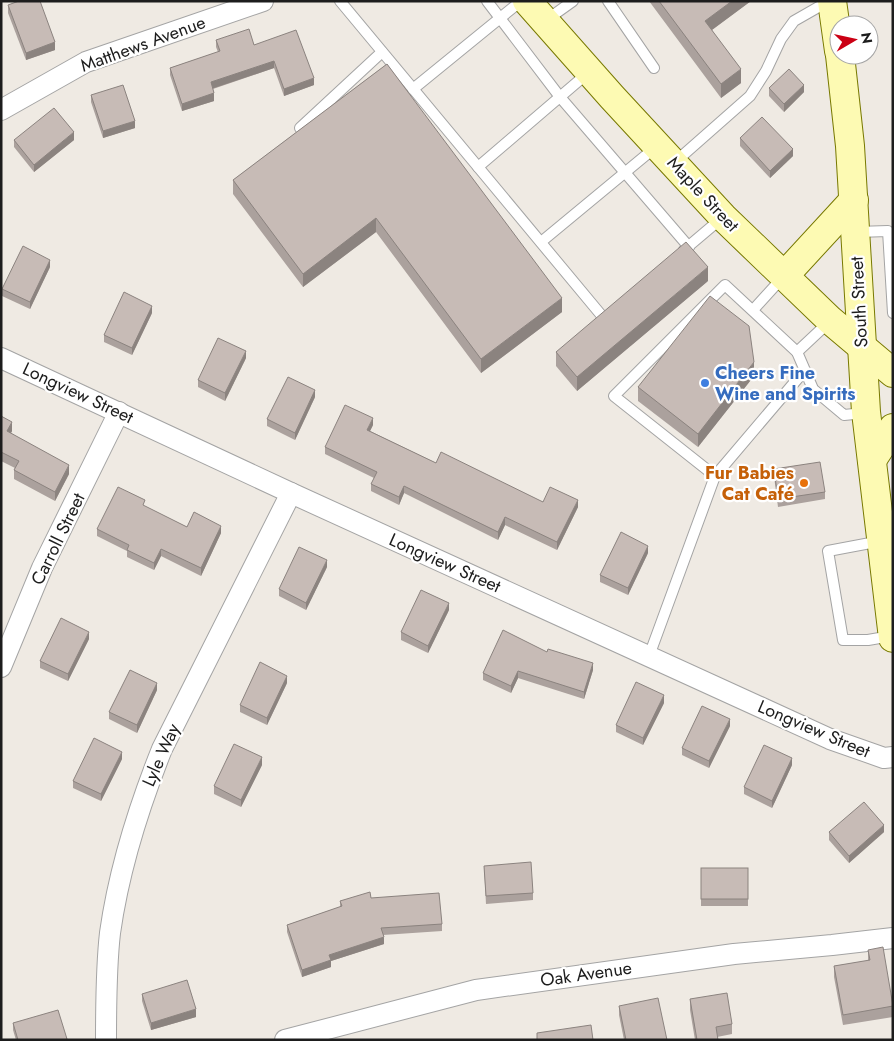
<svg xmlns="http://www.w3.org/2000/svg" width="894" height="1041" font-family="Jost,sans-serif">
<rect width="100%" height="100%" fill="#efeae3"/>
<g fill="none" stroke-linecap="round" stroke-linejoin="round">
<g stroke="#a4a4a4" stroke-width="12">
<g id="lane">
<polyline points="340,1 602,316"/>
<polyline points="487,1 560,97 689,247"/>
<polyline points="608,1 654,68"/>
<polyline points="545,21 573,1"/>
<polyline points="413,89 521,1"/>
<polyline points="300,128 382,52"/>
<polyline points="674,163 750,96 766,71 781,39 794,21 829,1"/>
<polyline points="478,167 589,72"/>
<polyline points="857,232 888,231 893,313"/>
<polyline points="541,242 657,146"/>
<polyline points="684,250 723,217"/>
<polyline points="753,310 783,277"/>
<polyline points="797,352 829,322"/>
<polyline points="805,370 715,476 614,396 725,285 797,352 813,389 844,415 864,413"/>
<polyline points="881,541 828,551 843,640 868,640 891,636"/>
<polyline points="649,656 715,476"/>
</g>
</g>
<g stroke="#a4a4a4" stroke-width="22">
<g id="street">
<polyline points="1,110 86,62 263,1"/>
<polyline points="1,358 291,493 830,739 884,758 893,757"/>
<polyline points="1,667 42,568 119,412"/>
<path d="M106,1040C106,1004 106,968 110,933C119,869 138,809 162,749L291,493"/>
<polyline points="285,1040 476,990 734,954 832,945 893,938"/>
</g>
</g>
<g stroke="#787900" stroke-width="30">
<g id="secondary">
<polyline points="527,1 612,97 723,217 830,320 893,373"/>
<polyline points="832,1 839,51"/>
<polyline points="840,55 850,146 866,412 893,638"/>
<polyline points="784,276 854,200"/>
<polyline points="872,460 893,428"/>
</g>
</g>
<use href="#lane" stroke="#fff" stroke-width="10"/>
<use href="#street" stroke="#fff" stroke-width="20"/>
<use href="#secondary" stroke="#fdfab3" stroke-width="28"/>
</g>
<g fill="#aba19d">
<polygon points="649,1 751,1 712,30 741,83 721,98"/>
<polygon points="8,5 55,50 26,60 8,13"/>
<polygon points="216,40 254,45 314,85 284,96 274,68 213,89 214,101 182,111 170,75 170,68 218,52 216,47"/>
<polygon points="387,64 562,312 481,373 376,232 303,287 233,194 233,180"/>
<polygon points="769,88 804,92 784,112 769,96"/>
<polygon points="91,95 135,128 103,138 91,102"/>
<polygon points="740,138 793,156 770,178 740,146"/>
<polygon points="14,140 74,140 34,172 14,147"/>
<polygon points="50,267 30,309 2,296 2,289"/>
<polygon points="708,281 577,391 556,366 556,352"/>
<polygon points="152,313 132,355 104,342 104,335"/>
<polygon points="246,358 225,401 198,387 198,380"/>
<polygon points="754,376 698,447 638,401 638,387"/>
<polygon points="315,397 295,440 267,426 267,419"/>
<polygon points="1,416 12,431 11,433 69,474 55,501 14,479 14,470 15,468 1,461"/>
<polygon points="373,425 370,431 436,463 543,502 578,507 557,550 505,525 498,540 404,493 399,505 371,491 371,484 374,478 325,454 325,447"/>
<polygon points="774,469 825,492 825,499 778,507 774,476"/>
<polygon points="145,507 187,527 221,533 201,576 161,556 154,570 127,557 127,551 97,536 97,529"/>
<polygon points="648,553 628,595 600,582 600,575"/>
<polygon points="327,567 306,610 279,596 279,589"/>
<polygon points="449,610 428,653 401,640 401,632"/>
<polygon points="89,639 68,681 40,668 40,661"/>
<polygon points="547,652 593,670 584,699 518,678 511,693 483,680 483,673"/>
<polygon points="287,683 267,725 240,712 240,705"/>
<polygon points="157,690 137,733 109,719 109,712"/>
<polygon points="664,703 643,745 616,732 616,725"/>
<polygon points="730,726 709,768 682,755 682,748"/>
<polygon points="122,759 101,801 73,788 73,781"/>
<polygon points="262,765 241,807 214,794 214,786"/>
<polygon points="792,765 772,808 744,794 744,787"/>
<polygon points="829,832 884,832 849,863 829,840"/>
<polygon points="484,866 533,893 533,900 486,904"/>
<rect x="701" y="868" width="47" height="38"/>
<polygon points="371,898 442,924 442,931 383,935 384,944 331,961 331,967 302,977 287,932 287,925 340,907 340,901"/>
<polygon points="868,950 893,1006 893,1017 843,1025 834,977 834,966 868,961"/>
<polygon points="142,994 196,1017 151,1030 142,1001"/>
<polygon points="690,999 732,1024 732,1034 717,1037 718,1040 695,1040 690,1010"/>
<polygon points="619,1006 667,1040 624,1040 619,1015"/>
<polygon points="13,1023 67,1040 16,1040 13,1030"/>
</g>
<g fill="#8b837f">
<polygon points="732,1 751,1 705,35 705,21"/>
<polygon points="55,42 55,50 26,60 26,53"/>
<polygon points="274,61 274,68 211,89 211,82"/>
<polygon points="741,69 741,83 721,98 721,84"/>
<polygon points="314,78 314,85 284,96 284,89"/>
<polygon points="804,85 804,92 784,112 784,104"/>
<polygon points="214,93 214,101 182,111 182,104"/>
<polygon points="135,121 135,128 103,138 103,131"/>
<polygon points="74,132 74,140 34,172 34,165"/>
<polygon points="793,149 793,156 770,178 770,171"/>
<polygon points="376,218 376,232 303,287 303,274"/>
<polygon points="50,260 50,267 30,309 30,302"/>
<polygon points="708,267 708,281 577,391 577,377"/>
<polygon points="562,298 562,312 481,373 481,359"/>
<polygon points="152,306 152,313 132,355 132,348"/>
<polygon points="246,351 246,358 225,401 225,393"/>
<polygon points="754,362 754,376 698,447 698,434"/>
<polygon points="315,390 315,397 295,440 295,433"/>
<polygon points="373,418 373,425 367,437 367,430"/>
<polygon points="12,422 12,431 7,440 7,431"/>
<polygon points="69,465 69,474 55,501 55,492"/>
<polygon points="404,486 404,493 399,505 399,497"/>
<polygon points="578,500 578,507 557,550 557,542"/>
<polygon points="505,517 505,525 498,540 498,532"/>
<polygon points="221,526 221,533 201,576 201,568"/>
<polygon points="648,546 648,553 628,595 628,588"/>
<polygon points="161,549 161,556 154,570 154,563"/>
<polygon points="327,560 327,567 306,610 306,603"/>
<polygon points="449,603 449,610 428,653 428,646"/>
<polygon points="89,632 89,639 68,681 68,674"/>
<polygon points="593,663 593,670 584,699 584,692"/>
<polygon points="518,671 518,678 511,693 511,686"/>
<polygon points="287,676 287,683 267,725 267,718"/>
<polygon points="157,683 157,690 137,733 137,725"/>
<polygon points="664,695 664,703 643,745 643,738"/>
<polygon points="730,719 730,726 709,768 709,761"/>
<polygon points="122,752 122,759 101,801 101,794"/>
<polygon points="262,757 262,765 241,807 241,800"/>
<polygon points="792,758 792,765 772,808 772,801"/>
<polygon points="884,825 884,832 849,863 849,856"/>
<polygon points="384,937 384,944 331,961 331,967 302,977 302,970 329,955"/>
<polygon points="196,1009 196,1017 151,1030 151,1023"/>
</g>
<g fill="#c7bbb6" stroke="#8b837f">
<polygon points="19,1 40,1 55,42 26,53 8,5"/>
<polygon points="659,1 732,1 705,21 741,69 721,84"/>
<polygon points="249,29 254,45 296,30 314,78 284,89 274,61 211,82 214,93 182,104 170,68 220,51 216,40"/>
<polygon points="387,64 562,298 481,359 376,218 303,274 233,180"/>
<polygon points="789,69 804,85 784,104 769,88"/>
<polygon points="123,85 135,121 103,131 91,95"/>
<polygon points="54,108 74,132 34,165 14,140"/>
<polygon points="762,117 793,149 770,171 740,138"/>
<polygon points="686,242 708,267 577,377 556,352"/>
<polygon points="23,246 50,260 30,302 2,289"/>
<polygon points="124,292 152,306 132,348 104,335"/>
<polygon points="710,296 749,326 754,362 698,434 638,387"/>
<polygon points="218,338 246,351 225,393 198,380"/>
<polygon points="288,377 315,390 295,433 267,419"/>
<polygon points="345,405 373,418 367,430 436,463 441,452 543,502 550,487 578,500 557,542 505,517 498,532 404,486 399,497 371,484 377,472 325,447"/>
<polygon points="1,416 12,422 7,431 69,465 55,492 14,470 19,461 1,452"/>
<polygon points="820,462 825,492 778,499 774,469"/>
<polygon points="118,487 145,500 143,505 187,527 194,512 221,526 201,568 161,549 154,563 127,550 129,545 97,529"/>
<polygon points="621,532 648,546 628,588 600,575"/>
<polygon points="299,547 327,560 306,603 279,589"/>
<polygon points="421,590 449,603 428,646 401,632"/>
<polygon points="61,618 89,632 68,674 40,661"/>
<polygon points="503,630 547,652 548,649 593,663 584,692 518,671 511,686 483,673"/>
<polygon points="260,662 287,676 267,718 240,705"/>
<polygon points="130,670 157,683 137,725 109,712"/>
<polygon points="636,682 664,695 643,738 616,725"/>
<polygon points="702,706 730,719 709,761 682,748"/>
<polygon points="94,738 122,752 101,794 73,781"/>
<polygon points="234,744 262,757 241,800 214,786"/>
<polygon points="764,745 792,758 772,801 744,787"/>
<polygon points="864,802 884,825 849,856 829,832"/>
<polygon points="531,862 533,893 486,896 484,866"/>
<rect x="701" y="868" width="47" height="31"/>
<polygon points="370,892 371,898 439,893 442,924 381,928 384,937 329,955 331,960 302,970 287,925 342,906 340,901"/>
<polygon points="883,947 893,1006 843,1015 834,966 870,960 868,950"/>
<polygon points="187,980 196,1009 151,1023 142,994"/>
<polygon points="727,993 732,1024 716,1027 718,1040 697,1040 690,999"/>
<polygon points="658,998 667,1040 626,1040 619,1006"/>
<polygon points="58,1010 67,1039 64,1040 18,1040 13,1023"/>
<polygon points="591,1025 593,1040 537,1040 537,1033"/>
</g>
<circle fill="#3f7fe0" stroke="#fff" stroke-width="2" cx="705" cy="383" r="5"/>
<circle fill="#e8710a" stroke="#fff" stroke-width="2" cx="804" cy="483" r="5"/>
<g text-anchor="middle" stroke-width="4.5" stroke-linejoin="round" paint-order="stroke">
<g font-size="18" fill="#1d1d1d" stroke="#fff">
<text transform="translate(143 44) rotate(-20)" y="6">Matthews Avenue</text>
<text transform="translate(703 194) rotate(47)" y="6">Maple Street</text>
<text transform="translate(859 302) rotate(-93)" y="6">South Street</text>
<text transform="translate(78 393) rotate(25)" y="6">Longview Street</text>
<text transform="translate(58 539) rotate(-64)" y="6">Carroll Street</text>
<text transform="translate(445 563) rotate(24)" y="6">Longview Street</text>
<text transform="translate(814 729) rotate(23)" y="6">Longview Street</text>
<text transform="translate(161 755) rotate(-66)" y="6">Lyle Way</text>
<text transform="translate(586 974) rotate(-8)" y="6">Oak Avenue</text>
</g>
<g font-size="18" font-weight="bold" fill="#366cbe" stroke="#fff" text-anchor="start">
<text x="715" y="379">Cheers Fine<tspan x="715" dy="21">Wine and Spirits</tspan></text>
</g>
<g font-size="18" font-weight="bold" fill="#c56008" stroke="#fff" text-anchor="end">
<text x="794" y="479">Fur Babies<tspan x="794" dy="21">Cat Café</tspan></text>
</g>
</g>
<rect width="894" height="1041" fill="none" stroke="#1d1d1d" stroke-width="5"/>
<g transform="translate(854 40) rotate(81)"><circle r="24" fill="#ffffff" stroke="#a5a5a5"/>
<path d="M0-4L9 19L0 12L-9 19Z" fill="#cb0014"/>
<text y="-8" font-size="14" font-weight="bold" text-anchor="middle" fill="#1d1d1d">N</text>
</g>
</svg>
